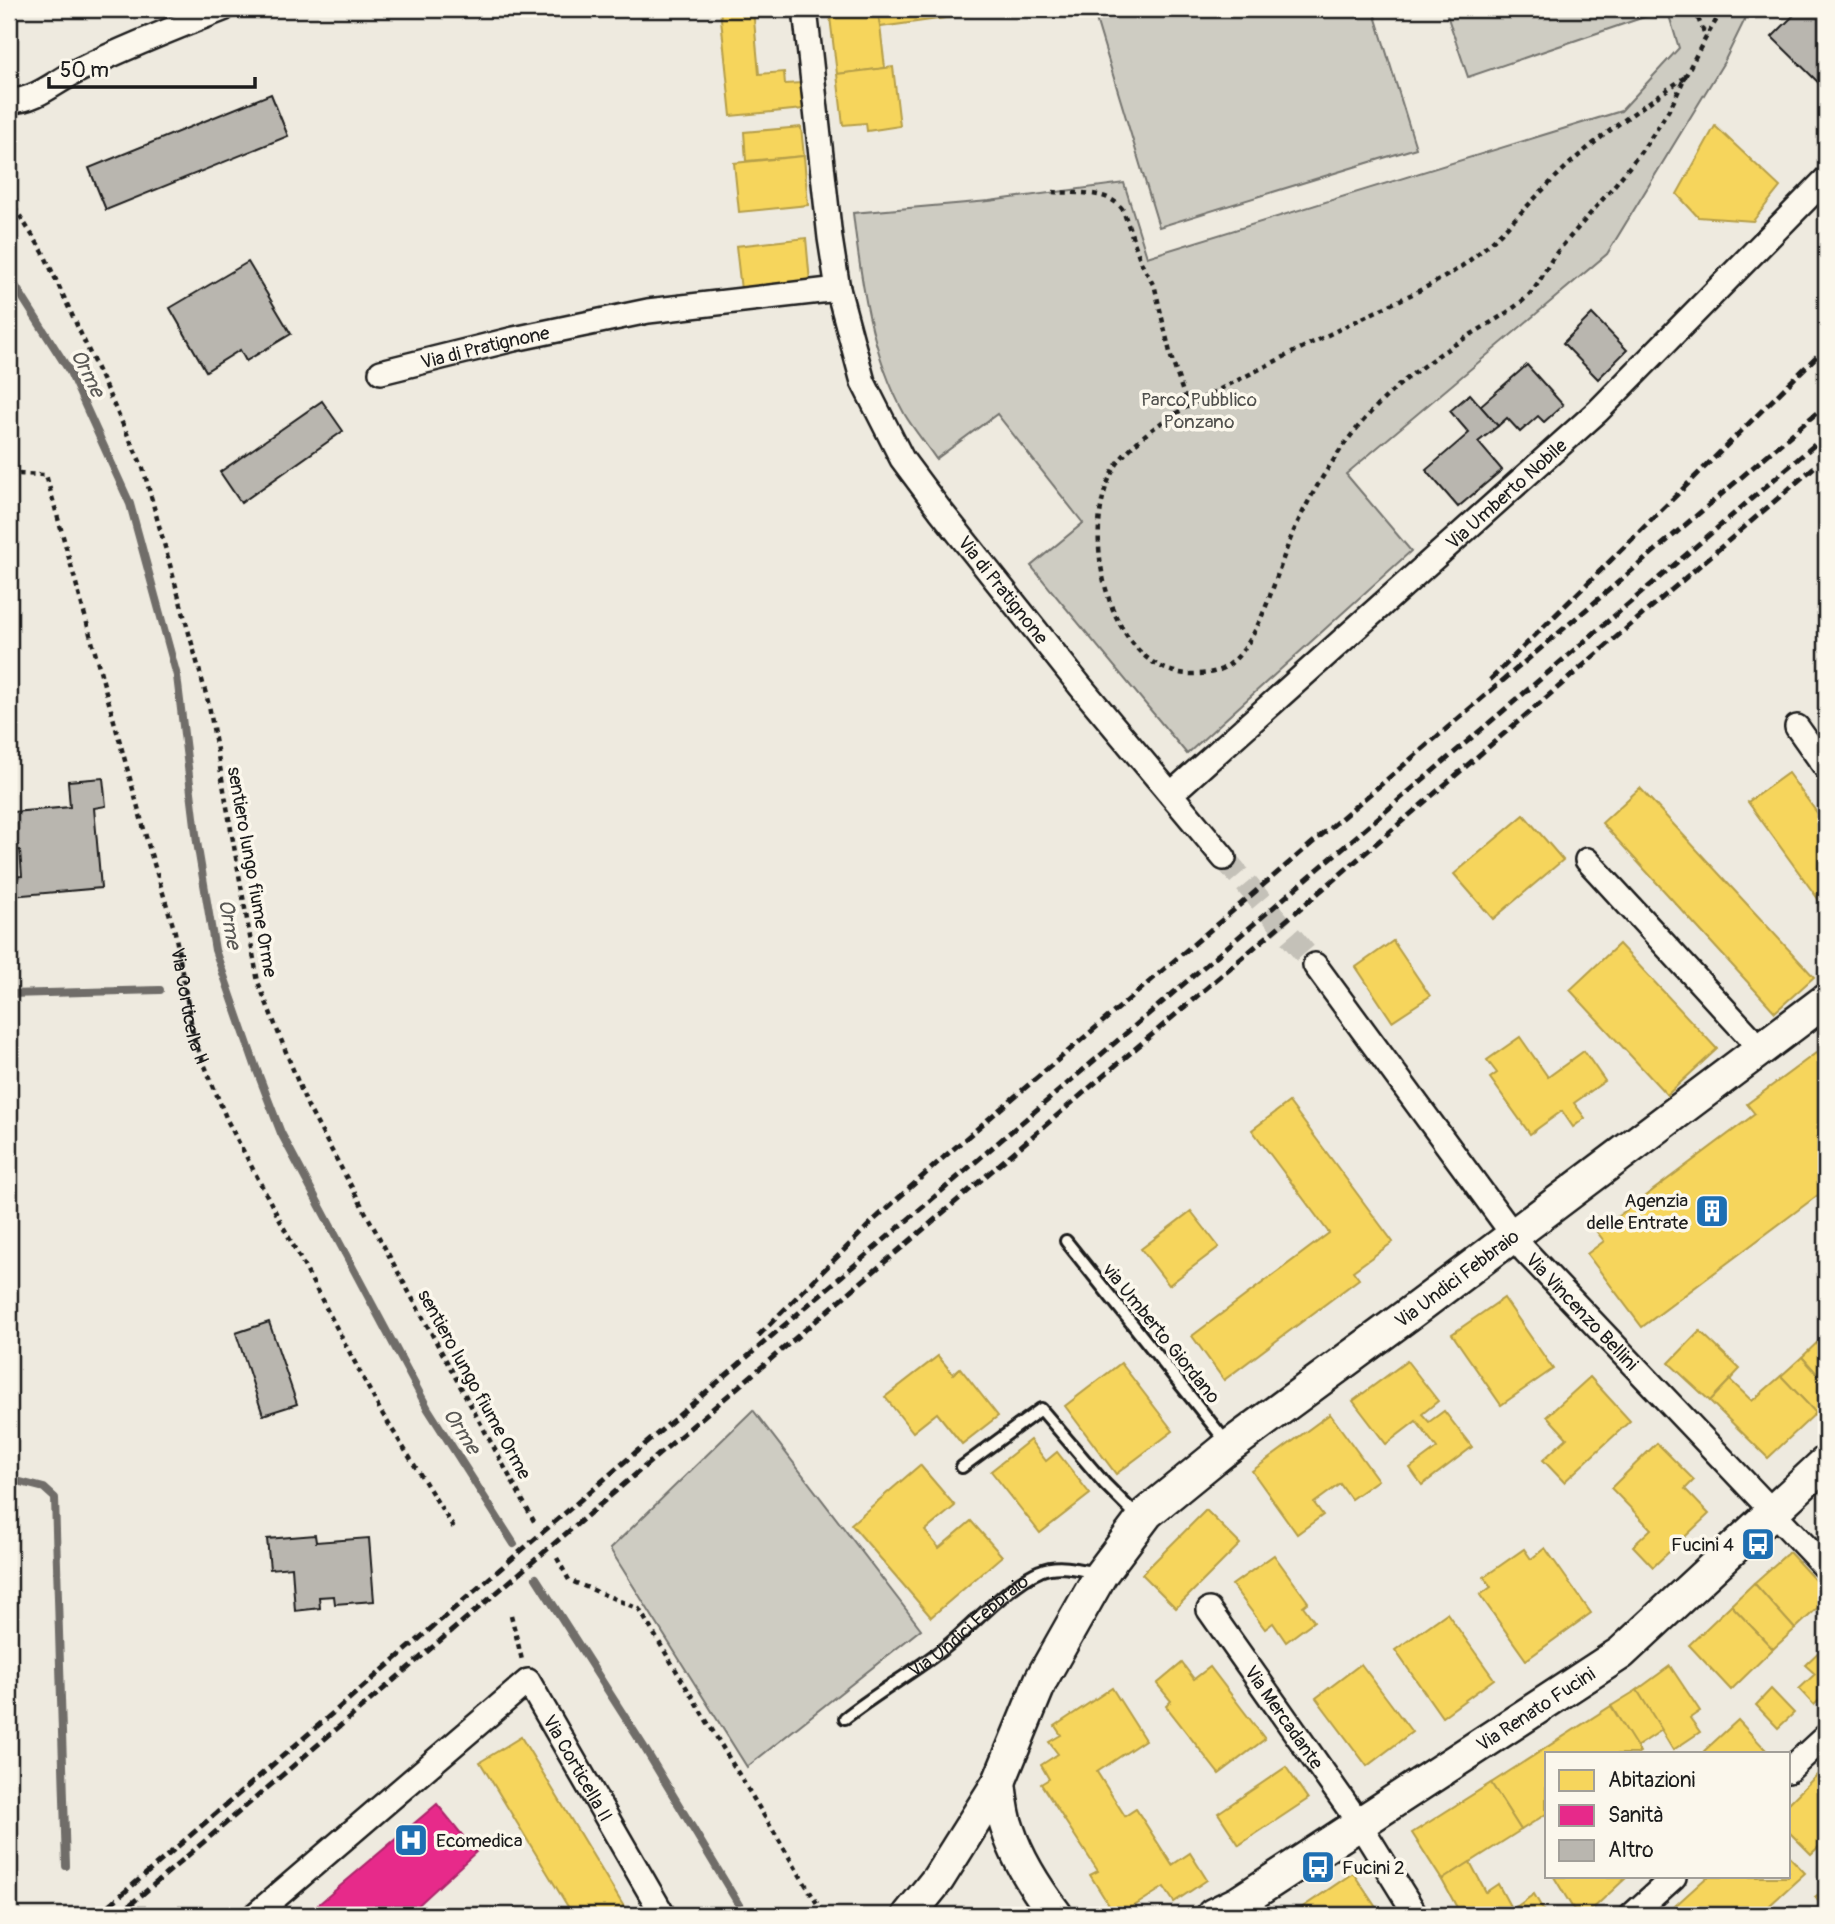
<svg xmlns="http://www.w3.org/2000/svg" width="1835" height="1924" font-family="Pangolin,sans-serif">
<rect width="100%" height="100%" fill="#eeeadf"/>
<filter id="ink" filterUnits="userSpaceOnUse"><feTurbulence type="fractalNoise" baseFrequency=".0143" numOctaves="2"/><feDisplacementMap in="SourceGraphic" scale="14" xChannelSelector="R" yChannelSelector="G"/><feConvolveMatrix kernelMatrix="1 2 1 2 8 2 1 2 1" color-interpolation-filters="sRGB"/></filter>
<g filter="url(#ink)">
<g fill="#ceccc2" stroke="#75746f" stroke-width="2">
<polygon points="1093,9 1373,9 1416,148 1159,227"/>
<polygon points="1445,9 1648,9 1650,15 1468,77"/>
<path d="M1667,9H1750L1724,62L1607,254L1346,474L1411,551L1187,754L1031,566L1083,523L997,414L936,459C926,444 914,430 905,415C871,354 861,281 853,213L989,201L1124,183L1147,257L1621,111L1679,48Z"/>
<polygon points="753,1410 921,1629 747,1767 610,1549"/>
</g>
<g fill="#f6d55c" stroke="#b59e49" stroke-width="2">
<polygon points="720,9 753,9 759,74 784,72 785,84 801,83 803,109 731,116"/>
<polygon points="829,9 878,9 885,68 837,74"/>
<polygon points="878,9 975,9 975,14 880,27"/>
<polygon points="893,67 900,126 867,131 866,123 843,125 837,74"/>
<polygon points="1715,126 1780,187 1753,221 1698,217 1677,194"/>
<polygon points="801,127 804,156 746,161 744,132"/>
<polygon points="804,156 808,205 739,212 734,163"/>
<polygon points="806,238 810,282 741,290 736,246"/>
<polygon points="1788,773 1826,825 1826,910 1748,802"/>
<polygon points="1640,788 1814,977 1775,1012 1602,823"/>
<polygon points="1524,815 1563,860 1493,919 1454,874"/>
<polygon points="1393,941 1430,996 1392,1021 1356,967"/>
<polygon points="1619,944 1717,1049 1667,1095 1570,990"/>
<polygon points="1520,1037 1548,1077 1584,1051 1605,1081 1574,1103 1585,1118 1573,1127 1562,1111 1530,1134 1490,1078 1497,1073 1487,1060"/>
<polygon points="1816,1053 1823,1062 1826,1059 1826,1174 1820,1178 1826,1189 1642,1327 1587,1254 1604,1241 1597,1232 1755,1114 1747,1104"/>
<polygon points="1289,1102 1393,1242 1353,1271 1359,1279 1224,1380 1192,1336 1329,1233 1252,1130"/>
<polygon points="1191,1211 1219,1247 1169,1285 1141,1249"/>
<polygon points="1504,1298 1553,1369 1501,1405 1452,1334"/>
<polygon points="1700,1331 1740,1369 1710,1401 1669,1363"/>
<polygon points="1826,1334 1826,1384 1802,1357"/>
<polygon points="938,1356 953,1374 960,1368 998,1416 962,1444 937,1413 913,1432 885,1397"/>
<polygon points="1802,1357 1826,1384 1826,1404 1816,1413 1781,1376"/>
<polygon points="1407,1361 1438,1401 1422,1414 1429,1422 1444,1411 1472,1447 1422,1485 1410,1468 1437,1448 1416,1421 1386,1444 1353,1401"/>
<polygon points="1121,1363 1173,1431 1116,1474 1065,1406"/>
<polygon points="1781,1376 1816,1413 1768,1458 1710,1401 1730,1380 1752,1401"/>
<polygon points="1590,1377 1630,1421 1564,1482 1543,1460 1567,1438 1547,1416"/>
<polygon points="1330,1414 1378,1480 1351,1499 1340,1484 1314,1503 1323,1515 1297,1534 1252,1471"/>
<polygon points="1030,1440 1046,1461 1057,1452 1090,1494 1040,1533 991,1471"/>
<polygon points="1657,1443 1694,1480 1685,1489 1709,1514 1653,1567 1633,1546 1651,1529 1611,1488"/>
<polygon points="920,1465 955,1506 925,1531 939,1548 971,1521 1002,1556 931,1617 851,1524"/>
<polygon points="1206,1510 1240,1544 1176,1608 1142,1574"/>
<polygon points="1545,1548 1591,1613 1526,1660 1480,1595 1491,1587 1484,1577 1524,1549 1531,1559"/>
<polygon points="1789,1552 1826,1592 1826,1600 1795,1629 1754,1583"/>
<polygon points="1274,1555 1308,1602 1303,1606 1314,1621 1286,1642 1273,1623 1265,1629 1232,1585"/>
<polygon points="1754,1583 1795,1629 1773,1649 1731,1605"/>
<polygon points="1731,1605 1773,1649 1731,1690 1689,1645"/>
<polygon points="1447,1613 1494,1679 1442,1717 1395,1650"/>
<polygon points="1826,1645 1826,1694 1814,1705 1799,1689 1815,1674 1805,1665"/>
<polygon points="1182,1663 1194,1679 1210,1667 1265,1739 1219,1774 1166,1706 1171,1701 1157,1684"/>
<polygon points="1361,1664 1412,1732 1367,1766 1316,1698"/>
<polygon points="1670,1666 1700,1711 1690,1718 1700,1732 1673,1750 1637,1690"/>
<polygon points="1112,1688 1145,1740 1097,1772 1125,1816 1136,1809 1172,1865 1190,1853 1207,1880 1174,1902 1164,1887 1120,1915 1115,1915 1090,1875 1098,1871 1041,1784 1049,1779 1041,1765 1058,1754 1049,1742 1061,1735 1055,1726"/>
<polygon points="1771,1689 1794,1713 1778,1728 1756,1705"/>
<polygon points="1637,1690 1662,1730 1636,1747 1611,1706"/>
<polygon points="1611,1706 1640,1752 1637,1754 1546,1754 1546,1814 1521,1830 1491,1783"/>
<polygon points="1738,1720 1768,1752 1765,1754 1707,1754 1704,1751"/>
<polygon points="521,1737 629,1915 573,1915 480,1762"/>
<polygon points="1826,1766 1826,1840 1811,1854 1788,1831 1788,1804"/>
<polygon points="1286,1767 1308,1799 1239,1845 1218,1813"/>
<polygon points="1491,1783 1521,1830 1442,1880 1412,1833"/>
<polygon points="1788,1855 1805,1873 1759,1915 1665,1915 1707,1877 1788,1877"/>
<polygon points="1470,1862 1486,1892 1498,1884 1512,1910 1534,1894 1546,1915 1461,1915 1442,1880"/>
<polygon points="1353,1873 1381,1915 1296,1915 1294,1913"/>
<polygon points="1554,1877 1627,1877 1586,1915 1577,1915"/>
<polygon points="1826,1888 1826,1911 1815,1897"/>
</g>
<polygon fill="#e7298a" stroke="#aa2569" stroke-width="2" points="437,1804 476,1852 411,1912 421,1915 306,1915"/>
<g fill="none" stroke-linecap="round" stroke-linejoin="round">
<g stroke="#6f6d69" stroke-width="8">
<polyline points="9,276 70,372 130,504 177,676 197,842 215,950 256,1068 281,1133 428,1409 514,1544"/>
<polyline points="9,994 160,990"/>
<polyline points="9,1479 44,1488 55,1498 66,1866"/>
<polyline points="536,1578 644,1747 745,1915"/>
</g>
</g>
<g fill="#b9b6af" stroke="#1c1c1c" stroke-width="2">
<polygon points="1800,9 1826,9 1826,90 1772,37"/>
<polygon points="271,94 288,136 106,210 89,168"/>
<polygon points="248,262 291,334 246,361 240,350 206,371 170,308"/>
<polygon points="1592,314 1627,350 1598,379 1563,343"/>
<polygon points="1527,365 1563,405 1544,422 1538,416 1520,432 1507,418 1498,426 1480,406"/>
<polygon points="1470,394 1498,426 1478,442 1502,470 1458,507 1426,470 1469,433 1450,411"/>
<polygon points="322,401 343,431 241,503 220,472"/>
<polygon points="103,778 106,806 94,808 101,888 12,896 10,877 22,876 20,850 9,851 9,825 14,824 13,812 70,807 68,781"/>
<polygon points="269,1322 297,1404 263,1415 236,1333"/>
<polygon points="315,1535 316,1542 369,1538 374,1601 335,1604 334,1596 319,1597 320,1608 295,1611 292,1567 270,1569 267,1539"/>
</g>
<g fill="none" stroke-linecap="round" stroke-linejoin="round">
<polyline stroke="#c4c1b8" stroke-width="23" stroke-dasharray="23 11" stroke-linecap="butt" points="1224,858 1315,965"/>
<g stroke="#1c1c1c" stroke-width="16">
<g id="lane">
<polyline points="1066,1241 1228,1444"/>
<polyline points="962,1467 1041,1409 1105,1484 1139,1518"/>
<path id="s2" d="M845,1718C878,1692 914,1672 947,1646C972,1626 1012,1582 1040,1571C1059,1563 1079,1570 1098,1573"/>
</g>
</g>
<g stroke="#1c1c1c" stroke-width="28">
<g id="street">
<path id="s3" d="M805,9L830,238L838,289L863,382L902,459L940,510L1081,687L1224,858"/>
<path d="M9,98L11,101C37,100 56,81 79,70C126,47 174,28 223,9"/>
<path id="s4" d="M381,372L514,339L648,311L838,289"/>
<polyline points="1797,727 1826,768"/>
<path id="s5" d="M1171,794L1598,411L1826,179"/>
<polyline points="1587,860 1761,1049"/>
<path id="s6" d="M1315,965L1525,1251L1826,1568"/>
<path id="s7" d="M1209,1610L1359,1823L1416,1915"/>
<polyline points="1788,1771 1826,1736"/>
<path id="s8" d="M255,1915L528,1681L663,1915"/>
<polyline points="1632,1915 1674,1877"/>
</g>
</g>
<g stroke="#1c1c1c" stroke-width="37">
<g id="secondary">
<path d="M999,1782C1001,1798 1002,1815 1008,1830C1018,1861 1037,1890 1056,1915"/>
<path id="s9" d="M909,1915L938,1879L999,1782L1041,1680L1101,1574L1147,1513L1223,1451L1409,1314L1826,1000"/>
<path id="s10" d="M1213,1915L1238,1903L1621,1653L1826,1462"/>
</g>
</g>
<g stroke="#1c1c1c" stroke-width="4.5" stroke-dasharray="5 5" stroke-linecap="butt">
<polyline points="1694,9 1706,37"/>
<path d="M1685,77C1643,107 1598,136 1561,172C1525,206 1495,245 1453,272C1427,288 1399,300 1371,314C1327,335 1284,357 1240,379C1199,400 1156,420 1125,454C1071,510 1103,678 1195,674C1204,674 1213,673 1222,669C1260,650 1276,570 1293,533C1304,508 1318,483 1333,461C1365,411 1408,373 1459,342C1482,327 1507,315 1528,296C1541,283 1546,266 1558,251C1598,204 1640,160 1671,106C1677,96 1681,84 1687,73C1698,51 1710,30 1723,9"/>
<path d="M1053,192C1076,194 1109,189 1123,210L1141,262L1155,288L1171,357L1188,407"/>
<polyline points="9,199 43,252 143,468 209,705 258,982 308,1107 536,1525"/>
<path id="s1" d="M9,477L19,474L46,475L150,851L175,932L194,1039L227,1120L380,1410L455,1530"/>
<polyline points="557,1558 569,1580 639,1609 824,1915"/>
<polyline points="511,1615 522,1660"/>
</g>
<use href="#lane" stroke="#fbf7ec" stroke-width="10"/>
<use href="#street" stroke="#fbf7ec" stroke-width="23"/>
<use href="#secondary" stroke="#fbf7ec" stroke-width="32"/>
<g stroke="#1c1c1c" stroke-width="5" stroke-dasharray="10 5" stroke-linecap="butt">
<polyline points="1490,680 1826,347"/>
<polyline points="758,1336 875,1219 944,1157 1826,405"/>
<polyline points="98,1915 636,1452 1826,435"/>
<polyline points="118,1915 1364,854 1826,457"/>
</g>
</g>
</g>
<defs>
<g id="building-square" transform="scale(1.75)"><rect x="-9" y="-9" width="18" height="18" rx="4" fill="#1f6fb2" stroke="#fbf7ec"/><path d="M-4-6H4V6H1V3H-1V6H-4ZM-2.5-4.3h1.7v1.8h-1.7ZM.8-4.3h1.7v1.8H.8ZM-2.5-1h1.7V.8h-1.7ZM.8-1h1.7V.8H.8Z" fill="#fff"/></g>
<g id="bus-square" transform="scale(1.75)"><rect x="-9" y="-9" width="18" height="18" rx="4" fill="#1f6fb2" stroke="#fbf7ec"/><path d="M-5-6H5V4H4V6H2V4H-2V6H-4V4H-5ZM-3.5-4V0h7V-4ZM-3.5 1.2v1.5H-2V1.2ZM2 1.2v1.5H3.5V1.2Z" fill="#fff"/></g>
<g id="hospital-square" transform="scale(1.75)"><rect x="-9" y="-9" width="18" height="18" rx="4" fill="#1f6fb2" stroke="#fbf7ec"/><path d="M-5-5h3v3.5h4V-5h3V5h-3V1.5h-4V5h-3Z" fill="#fff"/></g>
</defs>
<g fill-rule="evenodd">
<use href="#building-square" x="1712" y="1211"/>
<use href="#bus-square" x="1758" y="1544"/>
<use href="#hospital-square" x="411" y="1840"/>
<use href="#bus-square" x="1318" y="1867"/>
</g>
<g text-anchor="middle" stroke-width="7" stroke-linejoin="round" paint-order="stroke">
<g font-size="19" fill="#1c1c1c" stroke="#fbf7ec">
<text dy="7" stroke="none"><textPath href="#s4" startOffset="107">Via di Pratignone</textPath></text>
<text dy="7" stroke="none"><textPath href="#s5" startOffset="450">Via Umberto Nobile</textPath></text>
<text dy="7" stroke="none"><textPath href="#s3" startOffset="630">Via di Pratignone</textPath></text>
<text transform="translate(253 872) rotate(80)" y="7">sentiero lungo fiume Orme</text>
<text dy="7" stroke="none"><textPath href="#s1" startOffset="588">Via Corticella II</textPath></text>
<text dy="7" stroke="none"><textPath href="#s9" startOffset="858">Via Undici Febbraio</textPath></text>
<text dy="7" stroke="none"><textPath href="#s6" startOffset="438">Via Vincenzo Bellini</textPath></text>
<text transform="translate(1162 1333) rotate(51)" y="7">via Umberto Giordano</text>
<text transform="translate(475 1384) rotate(61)" y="7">sentiero lungo fiume Orme</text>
<text dy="7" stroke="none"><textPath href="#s2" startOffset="154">Via Undici Febbraio</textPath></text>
<text dy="7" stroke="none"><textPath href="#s10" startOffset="383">Via Renato Fucini</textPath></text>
<text dy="7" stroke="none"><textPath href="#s7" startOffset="131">Via Mercadante</textPath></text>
<text dy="7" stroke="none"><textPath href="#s8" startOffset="460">Via Corticella II</textPath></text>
</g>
<g font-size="19" fill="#51514e" stroke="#fbf7ec">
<text x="1199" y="406">Parco Pubblico<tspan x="1199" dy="22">Ponzano</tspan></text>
</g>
<g font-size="19" fill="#1c1c1c" stroke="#fbf7ec" text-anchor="end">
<text x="1688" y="1207">Agenzia<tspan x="1688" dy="22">delle Entrate</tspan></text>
<text x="1734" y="1551">Fucini 4</text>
<text x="436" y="1847" text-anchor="start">Ecomedica</text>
<text x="1342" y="1874" text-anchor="start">Fucini 2</text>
</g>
<g font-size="21" font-style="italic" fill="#5a5956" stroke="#fbf7ec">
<text transform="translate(88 373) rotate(63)" y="7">Orme</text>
<text transform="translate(230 924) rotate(80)" y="7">Orme</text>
<text transform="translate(462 1431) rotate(57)" y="7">Orme</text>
</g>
</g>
<rect width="1835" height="1924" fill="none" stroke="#fbf7ec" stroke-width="35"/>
<rect x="18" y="18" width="1800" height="1889" fill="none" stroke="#1c1c1c" stroke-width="2.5" filter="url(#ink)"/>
<rect x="1545" y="1752" width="245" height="126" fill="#fbf7ec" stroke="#a29f99" stroke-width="2"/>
<rect x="1559" y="1770" width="35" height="21" fill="#f6d55c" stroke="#a29f99" stroke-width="2"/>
<text x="1608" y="1787" font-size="21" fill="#1c1c1c">Abitazioni</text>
<rect x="1559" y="1805" width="35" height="21" fill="#e7298a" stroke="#a29f99" stroke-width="2"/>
<text x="1608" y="1822" font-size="21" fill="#1c1c1c">Sanità</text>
<rect x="1559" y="1840" width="35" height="21" fill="#b9b6af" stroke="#a29f99" stroke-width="2"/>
<text x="1608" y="1857" font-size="21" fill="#1c1c1c">Altro</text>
<path d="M49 77v10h206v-10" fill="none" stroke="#1c1c1c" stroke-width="3.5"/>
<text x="60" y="77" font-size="21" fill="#1c1c1c" stroke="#fbf7ec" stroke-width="5" paint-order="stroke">50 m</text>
</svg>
